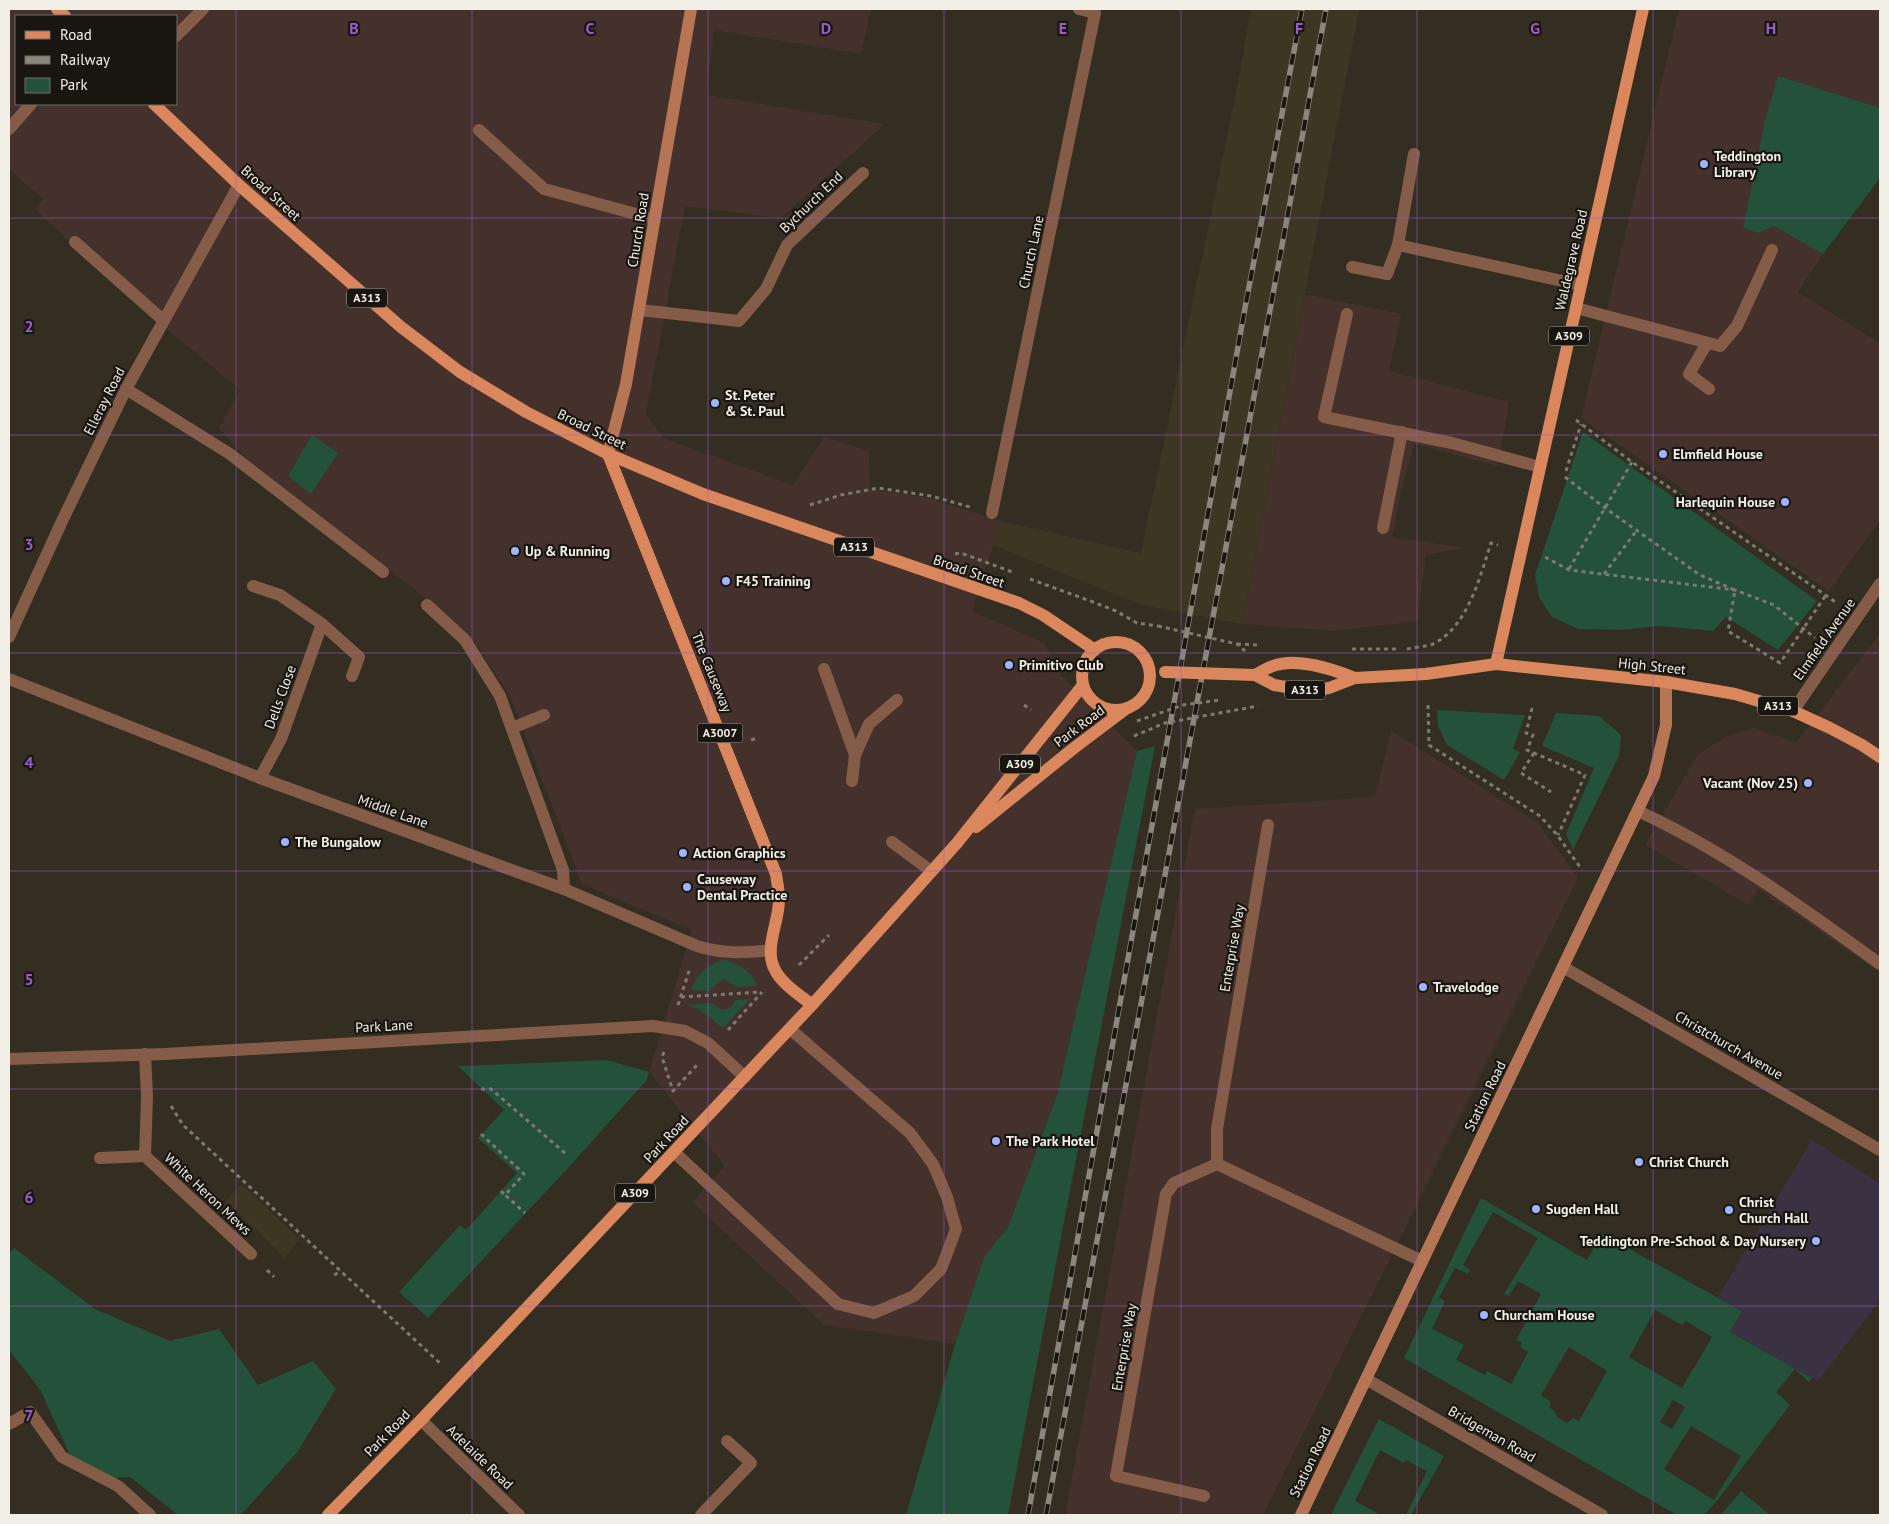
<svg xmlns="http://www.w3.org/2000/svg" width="1889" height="1524" font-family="'PT Sans',sans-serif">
<rect width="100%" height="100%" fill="#332e21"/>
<g fill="#44312b" fill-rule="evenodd">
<path d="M9,9H871L861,54L714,30L707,95L885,124L781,218L685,206L646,414L663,438L793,485L824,437L869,451L870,489L929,498L1001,521L972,611L1044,643L1061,675L1137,751L1057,1095L1008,1227L984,1257L955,1344L824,1325L692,1202L725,1166L649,1072L692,930L582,884L511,698L476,644L413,588L254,467L219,428L240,390L129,297L35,209L43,199L9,169ZM16,16H176V104H16Z"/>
<polygon points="1679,9 1880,9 1880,178 1823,254 1798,292 1880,343 1880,520 1829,591 1581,418"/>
<polygon points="1305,294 1401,314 1389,371 1509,402 1498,466 1415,444 1404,480 1392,537 1466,548 1426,555 1417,621 1336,631 1242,624"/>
<polygon points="1880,633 1880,973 1758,889 1749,905 1645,845 1698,754 1727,736 1754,728 1796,743"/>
<polygon points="1391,731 1538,823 1578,878 1263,1515 1065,1515 1195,809 1375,797"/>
</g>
<g fill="#3d3622">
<polygon points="1251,9 1359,9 1242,624 1142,605 993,545 1001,521 1141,553 1237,88"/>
<polygon points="241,1184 300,1239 285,1258 226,1201"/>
</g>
<polygon fill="#3a3242" points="1812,1140 1880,1184 1880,1300 1818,1381 1730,1332 1742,1311 1718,1297"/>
<g fill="#235139" fill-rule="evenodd">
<polygon points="1778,76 1880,108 1880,178 1823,254 1774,226 1758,233 1743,228 1765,121"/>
<polygon points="1583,432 1817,601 1778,650 1726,617 1713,631 1660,626 1619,630 1578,629 1552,617 1539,597 1535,575"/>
<polygon points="312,435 338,453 311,494 288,476"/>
<polygon points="1437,710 1525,715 1513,749 1520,752 1504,780 1447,745 1438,726"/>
<polygon points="1556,713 1599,716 1621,735 1619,756 1573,850 1566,834 1594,768 1542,746"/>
<polygon points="1155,746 1008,1515 906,1515 955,1344 984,1257 1008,1227 1057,1095 1137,751"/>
<path d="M723,960C739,963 751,971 757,986L737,987L725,980L719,981L710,991L691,990C698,974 707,964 723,960Z"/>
<path d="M750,999L723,1028L698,1009L686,1005L712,1003L722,1010C729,1009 733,1006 735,1000Z"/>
<polygon points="607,1060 649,1072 646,1081 568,1168 428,1318 399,1292 460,1225 466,1230 517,1173 478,1138 504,1110 458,1066"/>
<path d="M1481,1198L1587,1260L1602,1234L1742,1311L1730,1332L1812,1378L1809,1382L1795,1369L1776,1392L1790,1405L1716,1502L1704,1515H1677L1404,1358ZM1493,1212L1538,1238L1504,1294L1509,1296L1518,1281L1541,1294L1516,1340L1522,1342L1520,1347L1528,1352L1511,1384L1487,1371L1485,1375L1456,1360L1464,1345L1432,1329L1445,1301L1439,1298L1455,1268L1468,1274L1470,1270L1463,1265ZM1655,1310L1682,1325L1686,1321L1712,1337L1682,1388L1629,1357ZM1569,1347L1607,1371L1579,1421L1573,1418L1567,1423L1557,1417L1555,1411L1549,1407L1551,1402L1541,1395ZM1673,1400L1685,1407L1672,1429L1660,1422ZM1691,1426L1741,1456L1714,1500L1664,1469Z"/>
<polygon points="14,1248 95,1309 170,1341 219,1329 258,1385 313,1361 336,1389 298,1451 241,1515 178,1515 130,1477 110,1478 72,1460 41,1391 9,1350 9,1254"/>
<polygon points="1379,1419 1444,1456 1411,1515 1406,1515 1427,1471 1406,1460 1404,1463 1380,1450 1355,1501 1379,1514 1379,1515 1331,1515"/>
<polygon points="1741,1491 1770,1515 1721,1515"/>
</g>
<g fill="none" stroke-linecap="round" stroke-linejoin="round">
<g stroke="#7e7a6f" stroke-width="3" stroke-dasharray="4 4" stroke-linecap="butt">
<polyline points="1576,420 1632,462 1837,603"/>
<polyline points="1566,471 1581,424"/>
<polyline points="1565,477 1605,508 1700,575 1735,590 1728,631 1780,663 1826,595"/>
<polyline points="810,505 841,495 878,488 931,496 970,507"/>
<polyline points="955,554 961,553 1015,573"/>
<polyline points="1545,557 1569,570 1735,590 1774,605 1815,638"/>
<polyline points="1569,569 1632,462"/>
<polyline points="1604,574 1637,530"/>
<polyline points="1030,579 1093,602 1116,611 1137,623 1158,626"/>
<polyline points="1237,644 1259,645"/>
<polyline points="1352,649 1400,649"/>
<path d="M1407,649C1415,647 1425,647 1433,644C1468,627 1480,576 1491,543L1498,545"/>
<polyline points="1024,705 1031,710"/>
<polyline points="1428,705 1429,745 1540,816 1558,836 1582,870"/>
<polyline points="1532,708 1526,733 1533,735 1527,750 1585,775 1558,835"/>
<polyline points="751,740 757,738"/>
<polyline points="1534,753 1521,773 1551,792"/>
<polyline points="799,965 829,935"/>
<polyline points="681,997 760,992"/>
<polyline points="678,1005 690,968"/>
<polyline points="728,1030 762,992"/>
<polyline points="664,1052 662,1057 673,1091 697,1065"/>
<polyline points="481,1089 491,1089 566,1154"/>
<polyline points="171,1106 183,1125 441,1364"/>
<polyline points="481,1134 524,1174 505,1195 525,1213"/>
<polyline points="501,1191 505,1195"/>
<polyline points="267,1270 274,1277"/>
<polyline points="334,1275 341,1271"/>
</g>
<g stroke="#855c48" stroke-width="12">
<polyline points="479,130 544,189 654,219"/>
<polyline points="1414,154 1398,245 1581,285"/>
<polyline points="75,242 163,320"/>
<polyline points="1352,267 1387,274 1398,245"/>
<polyline points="1576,308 1720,346 1737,326 1772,250"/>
<polyline points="1347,314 1324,417 1452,443 1540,467"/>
<polyline points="1707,343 1689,374 1709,389"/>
<polyline points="126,389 230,454 383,572"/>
<polyline points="1383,528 1402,432"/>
<polyline points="427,605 465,640 500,696 563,870 564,889"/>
<polyline points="824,669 855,755 852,781"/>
<polyline points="512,728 544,715"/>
<polyline points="855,755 869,724 897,700"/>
<path d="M1638,811C1725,851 1803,908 1880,964"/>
<polyline points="892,842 931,871"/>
<polyline points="674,1152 838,1304 874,1313 914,1296 941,1269 956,1229 947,1197 933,1164 910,1133 790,1029"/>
<polyline points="1217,1164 1422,1261"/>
<polyline points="9,1424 30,1412 62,1457 118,1486 150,1515"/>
<polyline points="1204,1496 1116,1476 1166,1194 1174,1183 1217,1164 1217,1129 1268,825"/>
</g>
<g stroke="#855c48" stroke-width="12">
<polyline points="176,36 203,9"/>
<polyline points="9,129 31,104"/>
<polyline points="640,310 739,321 766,289 787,245 863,173"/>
<polyline points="992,513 1095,13 1079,9"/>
<polyline points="253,586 280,595 322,624 359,657 352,676"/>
<polyline points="9,637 63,519 126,389 239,185"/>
<path d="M9,679L260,778L564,889L697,946C722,954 744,953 771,950"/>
<polyline points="1793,711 1880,584"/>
<polyline points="260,778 281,739 322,624"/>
<polyline points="1563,967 1880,1150"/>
<polyline points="9,1059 165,1054 653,1026 685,1031 708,1043 745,1077"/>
<polyline points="145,1156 251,1254"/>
<polyline points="100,1158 145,1156 147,1097 145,1054"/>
<polyline points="1366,1379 1602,1515"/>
<polyline points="421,1420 519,1515"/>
<polyline points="701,1515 751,1463 727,1441"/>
</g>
<g stroke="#b67554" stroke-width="12">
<polyline points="608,454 626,384 691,9"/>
<polyline points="1301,1515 1654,776 1666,725 1666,682"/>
</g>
<g stroke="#db875d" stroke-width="12">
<polyline points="57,9 65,16"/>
<polyline points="154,104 239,185 401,327 460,372 526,412 608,454 703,494 1019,603 1043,615 1095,650"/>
<path d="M608,454L776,874C777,882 779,890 779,898C780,921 763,948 775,970C782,984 800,995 812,1005"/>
<circle cx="1116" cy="676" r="34"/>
<polyline points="1496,664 1643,9"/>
<polyline points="1255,675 1274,685 1311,691 1329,688 1355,678 1426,674 1496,664 1666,682 1735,694 1793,711 1830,728 1862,745 1880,757"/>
<path d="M1255,675C1261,672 1267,668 1273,666C1297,657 1332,669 1355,678"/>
<polyline points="976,827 1074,748 1127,708"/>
<polyline points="328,1515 421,1420 812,1005 957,843 1083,685"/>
</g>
<g stroke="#8b877c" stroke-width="5.5">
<g id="rail">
<polyline points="1028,1515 1245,308 1302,9"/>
<polyline points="1046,1515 1326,9"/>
</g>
</g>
<use href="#rail" stroke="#191611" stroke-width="4" stroke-dasharray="11" stroke-linecap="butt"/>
<g stroke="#7e7a6f" stroke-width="3" stroke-dasharray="4 4" stroke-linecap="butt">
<polyline points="1158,626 1237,644 1245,651"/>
<polyline points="1137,721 1183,705 1220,700"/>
<polyline points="1134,736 1165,723 1258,706"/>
</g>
<polyline stroke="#db875d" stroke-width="12" points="1165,672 1255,675"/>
</g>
<path fill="none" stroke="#995dc9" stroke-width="1" stroke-opacity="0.55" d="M236,9V1515M472,9V1515M708,9V1515M944,9V1515M1181,9V1515M1417,9V1515M1653,9V1515M9,218H1880M9,435H1880M9,653H1880M9,871H1880M9,1089H1880M9,1306H1880"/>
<g fill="#a0b3fd" stroke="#191611" stroke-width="2">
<circle cx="1704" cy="164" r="5"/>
<circle cx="715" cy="403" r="5"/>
<circle cx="1663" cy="454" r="5"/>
<circle cx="1785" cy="502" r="5"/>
<circle cx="515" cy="551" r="5"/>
<circle cx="726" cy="581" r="5"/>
<circle cx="1009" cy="665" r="5"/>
<circle cx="1808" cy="783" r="5"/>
<circle cx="285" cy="842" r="5"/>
<circle cx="683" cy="853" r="5"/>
<circle cx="687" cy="887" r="5"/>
<circle cx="1423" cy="987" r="5"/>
<circle cx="996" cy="1141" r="5"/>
<circle cx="1639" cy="1162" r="5"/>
<circle cx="1536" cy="1209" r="5"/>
<circle cx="1729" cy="1210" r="5"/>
<circle cx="1816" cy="1241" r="5"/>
<circle cx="1484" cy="1315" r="5"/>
</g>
<g text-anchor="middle" stroke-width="4.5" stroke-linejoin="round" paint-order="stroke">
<g fill="#191611" stroke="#b1aea7" stroke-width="1">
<rect x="347" y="288.5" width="40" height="19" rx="4"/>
<rect x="1549" y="326.5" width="40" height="19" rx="4"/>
<rect x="834" y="537.5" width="40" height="19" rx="4"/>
<rect x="1285" y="680.5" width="40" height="19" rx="4"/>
<rect x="1758" y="696.5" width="40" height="19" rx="4"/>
<rect x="697.5" y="723.5" width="45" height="19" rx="4"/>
<rect x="1000" y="754.5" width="40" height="19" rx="4"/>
<rect x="615" y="1183.5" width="40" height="19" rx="4"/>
</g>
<g font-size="12" font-weight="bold" fill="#f2efe7">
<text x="367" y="302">A313</text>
<text x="1569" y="340">A309</text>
<text x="854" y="551">A313</text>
<text x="1305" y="694">A313</text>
<text x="1778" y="710">A313</text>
<text x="720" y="737">A3007</text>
<text x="1020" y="768">A309</text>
<text x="635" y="1197">A309</text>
</g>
<g font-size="14" font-weight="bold" fill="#f2efe7" stroke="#191611" text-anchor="start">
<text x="1714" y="161">Teddington<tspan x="1714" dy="16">Library</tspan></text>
<text x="725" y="400">St. Peter<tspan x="725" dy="16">&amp; St. Paul</tspan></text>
<text x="1673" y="459">Elmfield House</text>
<text x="1775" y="507" text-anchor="end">Harlequin House</text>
<text x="525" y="556">Up &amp; Running</text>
<text x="736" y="586">F45 Training</text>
<text x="1019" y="670">Primitivo Club</text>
<text x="1798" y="788" text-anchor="end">Vacant (Nov 25)</text>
<text x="295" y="847">The Bungalow</text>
<text x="693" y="858">Action Graphics</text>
<text x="697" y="884">Causeway<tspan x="697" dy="16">Dental Practice</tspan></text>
<text x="1433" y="992">Travelodge</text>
<text x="1006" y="1146">The Park Hotel</text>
<text x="1649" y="1167">Christ Church</text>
<text x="1739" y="1207">Christ<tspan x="1739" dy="16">Church Hall</tspan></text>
<text x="1546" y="1214">Sugden Hall</text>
<text x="1806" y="1246" text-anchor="end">Teddington Pre-School &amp; Day Nursery</text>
<text x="1494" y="1320">Churcham House</text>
</g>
<g font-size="14" fill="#f2efe7" stroke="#191611">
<text transform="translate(271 193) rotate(42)" y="5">Broad Street</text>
<text transform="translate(811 202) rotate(-44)" y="5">Bychurch End</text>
<text transform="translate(638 230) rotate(-81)" y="5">Church Road</text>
<text transform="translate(1031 252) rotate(-78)" y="5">Church Lane</text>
<text transform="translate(1571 260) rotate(-77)" y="5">Waldegrave Road</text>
<text transform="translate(104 401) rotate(-63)" y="5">Elleray Road</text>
<text transform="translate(592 429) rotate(26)" y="5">Broad Street</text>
<text transform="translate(969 571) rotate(19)" y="5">Broad Street</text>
<text transform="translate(1824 639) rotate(-55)" y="5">Elmfield Avenue</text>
<text transform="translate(1652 666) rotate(6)" y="5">High Street</text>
<text transform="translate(712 672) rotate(68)" y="5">The Causeway</text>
<text transform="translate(280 697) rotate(-70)" y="5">Dells Close</text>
<text transform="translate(1079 726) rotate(-37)" y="5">Park Road</text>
<text transform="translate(393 811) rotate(20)" y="5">Middle Lane</text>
<text transform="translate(1232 948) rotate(-80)" y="5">Enterprise Way</text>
<text transform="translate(384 1026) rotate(-3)" y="5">Park Lane</text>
<text transform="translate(1729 1045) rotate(30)" y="5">Christchurch Avenue</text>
<text transform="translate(1485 1096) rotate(-64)" y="5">Station Road</text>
<text transform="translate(666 1139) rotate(-47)" y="5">Park Road</text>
<text transform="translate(208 1194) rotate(43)" y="5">White Heron Mews</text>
<text transform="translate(1124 1347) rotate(-80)" y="5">Enterprise Way</text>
<text transform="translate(387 1433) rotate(-46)" y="5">Park Road</text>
<text transform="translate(1492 1434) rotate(30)" y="5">Bridgeman Road</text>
<text transform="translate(480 1457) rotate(44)" y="5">Adelaide Road</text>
<text transform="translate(1310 1462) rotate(-64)" y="5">Station Road</text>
</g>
</g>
<g font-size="16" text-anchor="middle" font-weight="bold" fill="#995dc9" stroke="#191611" stroke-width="4.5" stroke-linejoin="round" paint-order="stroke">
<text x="354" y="34">B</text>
<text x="590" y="34">C</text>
<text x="826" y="34">D</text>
<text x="1063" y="34">E</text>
<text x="1299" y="34">F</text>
<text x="1535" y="34">G</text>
<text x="1771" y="34">H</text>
<text x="29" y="332">2</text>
<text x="29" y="550">3</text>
<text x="29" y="768">4</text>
<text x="29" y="985">5</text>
<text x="29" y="1203">6</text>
<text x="29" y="1421">7</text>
</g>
<rect width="1889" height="1524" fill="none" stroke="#f2efe7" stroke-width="20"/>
<rect x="15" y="15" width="162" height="90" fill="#191611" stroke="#706d67"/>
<rect x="25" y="31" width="25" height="8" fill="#db875d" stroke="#706d67"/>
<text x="60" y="40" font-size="15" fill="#f2efe7">Road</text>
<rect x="25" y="56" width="25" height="8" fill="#8b877c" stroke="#706d67"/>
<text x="60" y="65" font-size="15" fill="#f2efe7">Railway</text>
<rect x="25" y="78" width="25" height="15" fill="#235139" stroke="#706d67"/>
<text x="60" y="90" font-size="15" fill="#f2efe7">Park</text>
</svg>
